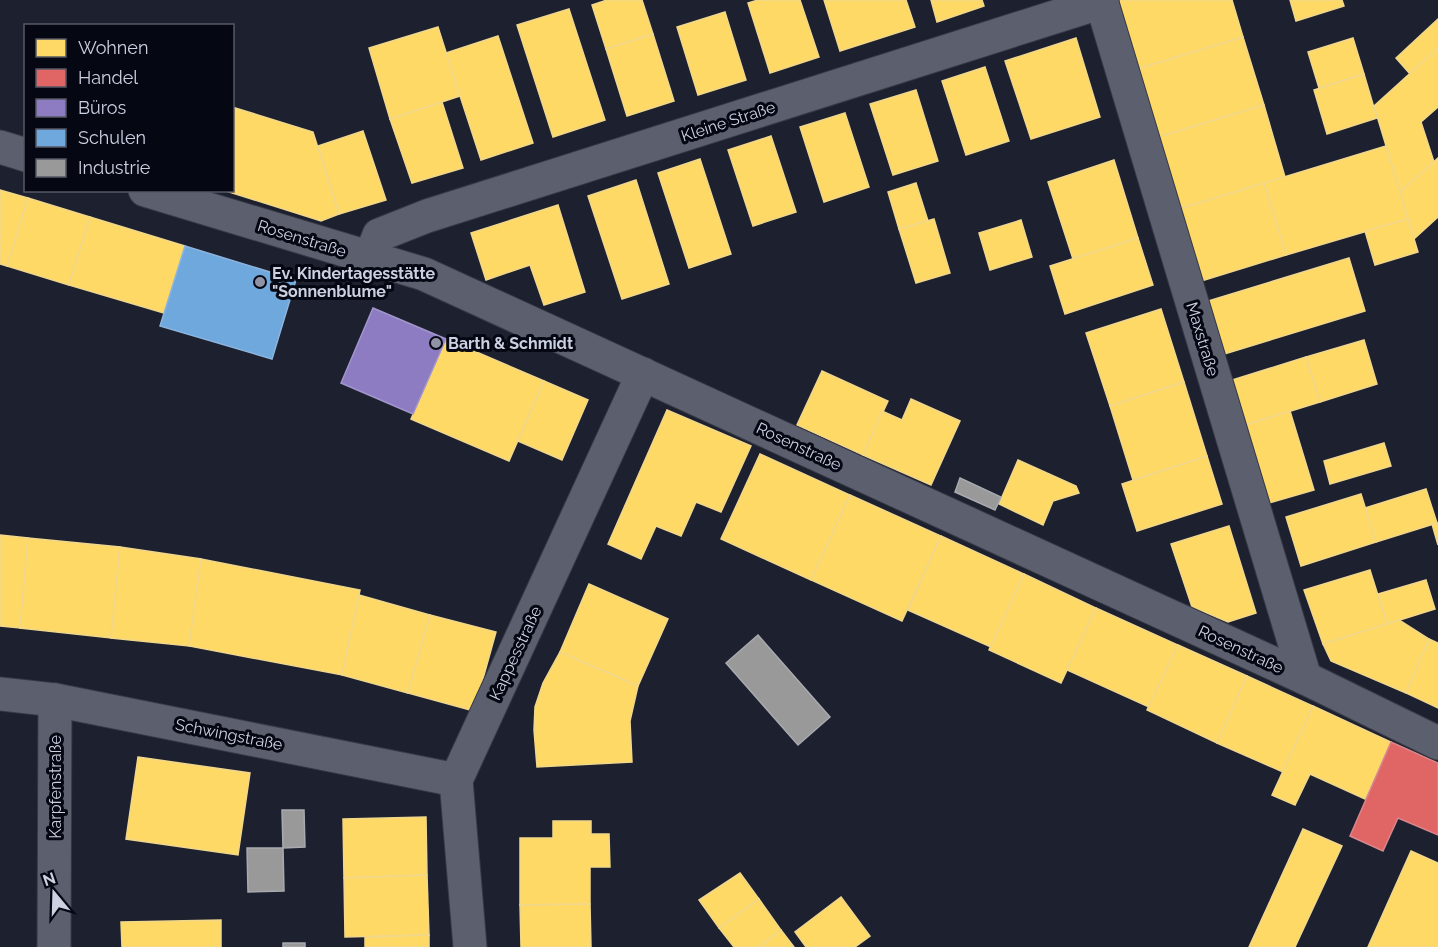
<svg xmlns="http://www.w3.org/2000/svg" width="1438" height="947" font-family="Raleway,sans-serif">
<rect width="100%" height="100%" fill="#1d202e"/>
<g fill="#ffd966" stroke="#f0d78b" stroke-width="1.5">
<polygon points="607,0 642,0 653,34 606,49 592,5"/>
<polygon points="758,0 800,0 819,57 770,73 748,3"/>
<polygon points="824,0 906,0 915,27 840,51"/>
<polygon points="931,0 982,0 984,6 937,22"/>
<polygon points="1113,0 1232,0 1243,37 1134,70"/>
<polygon points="1290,0 1342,0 1344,6 1296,21"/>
<polygon points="569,9 605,120 553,137 517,25"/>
<polygon points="725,12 746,80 698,95 677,27"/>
<polygon points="1438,19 1438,48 1410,74 1396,58"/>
<polygon points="438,27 460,96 390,119 369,48"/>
<polygon points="653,34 674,101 627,116 606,49"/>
<polygon points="498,36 533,143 481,160 446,53"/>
<polygon points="1243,37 1264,105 1155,138 1134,70"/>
<polygon points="1076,38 1100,117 1031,139 1005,61"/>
<polygon points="1353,38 1364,74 1319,88 1308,52"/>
<polygon points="1438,48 1438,107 1421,122 1434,162 1400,192 1374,106"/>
<polygon points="985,67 1009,141 966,155 942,81"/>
<polygon points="1364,74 1377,118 1327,134 1314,90"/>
<polygon points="916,90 938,161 893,175 870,104"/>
<polygon points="442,102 463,168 412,183 390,119"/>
<polygon points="1264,105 1285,177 1176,210 1155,138"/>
<polygon points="232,107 313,132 339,214 321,221 223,190 232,190"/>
<polygon points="845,113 869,187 824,202 800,127"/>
<polygon points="363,131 386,200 339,214 318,146"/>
<polygon points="771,136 796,212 753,226 728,150"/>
<polygon points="1386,146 1408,219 1286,255 1264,183"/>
<polygon points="1438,158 1438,217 1414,239 1400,192"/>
<polygon points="700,159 731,254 689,268 658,173"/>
<polygon points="1114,160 1138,238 1073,259 1048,182"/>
<polygon points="636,180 669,284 622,299 588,196"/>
<polygon points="916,183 928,221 899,229 888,192"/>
<polygon points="1264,183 1286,255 1198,282 1176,210"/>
<polygon points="0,190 28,198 7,266 0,264"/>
<polygon points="28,198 90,217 69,285 7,266"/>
<polygon points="558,205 585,292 544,305 530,265 486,280 471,233"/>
<polygon points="90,217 185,246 164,313 69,285"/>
<polygon points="934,219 950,273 916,283 899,229"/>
<polygon points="1408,219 1418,252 1375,265 1365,231"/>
<polygon points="1021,220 1032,257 990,270 979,233"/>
<polygon points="1138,238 1153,285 1065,314 1050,266"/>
<polygon points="1349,258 1365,311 1221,355 1205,302"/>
<polygon points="1161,309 1184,382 1110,406 1086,333"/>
<polygon points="446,339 544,381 509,461 411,419"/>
<polygon points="1364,340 1377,384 1320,402 1306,357"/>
<polygon points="1306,357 1320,402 1242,426 1229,381"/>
<polygon points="822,371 888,401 863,455 797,425"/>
<polygon points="544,381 588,400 562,460 518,441"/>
<polygon points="1184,382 1207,456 1133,480 1110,406"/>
<polygon points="911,399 960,421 931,485 863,455 882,411 902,420"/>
<polygon points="667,410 751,446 721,512 696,502 681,536 656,526 641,559 608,544"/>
<polygon points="1290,411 1314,490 1266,504 1242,426"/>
<polygon points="1384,443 1391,466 1330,484 1324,461"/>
<polygon points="760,454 850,495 811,580 721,539"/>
<polygon points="1207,456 1222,504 1137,531 1122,484"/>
<polygon points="1018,460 1076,486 1079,493 1053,501 1043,525 999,504"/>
<polygon points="1426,489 1437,523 1376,542 1365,508"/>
<polygon points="1361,494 1376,542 1301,566 1286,517"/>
<polygon points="850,495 941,536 902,621 811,580"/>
<polygon points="1437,523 1438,523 1438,545 1432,524"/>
<polygon points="1229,526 1256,613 1228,622 1192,607 1171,544"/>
<polygon points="0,535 28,538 20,628 0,626"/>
<polygon points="941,536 1024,574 991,647 908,610"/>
<polygon points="28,538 120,547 111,638 20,628"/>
<polygon points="120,547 201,559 189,646 111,638"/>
<polygon points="201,559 360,590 342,675 189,646"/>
<polygon points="1370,570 1387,624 1323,644 1304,590"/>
<polygon points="1024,574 1096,608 1061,683 989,650"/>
<polygon points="1426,580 1435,609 1387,624 1378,594"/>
<polygon points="589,584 668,619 638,686 560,652"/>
<polygon points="359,595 430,615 408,693 342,675"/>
<polygon points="1096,608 1178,645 1149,707 1067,670"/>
<polygon points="430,615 496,632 474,711 408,693"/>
<polygon points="1399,620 1429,639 1406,693 1331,661 1323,644"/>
<polygon points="1429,639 1438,643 1438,708 1406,693"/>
<polygon points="1178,645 1247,676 1217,743 1147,710"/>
<polygon points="560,652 638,686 630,721 632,762 537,767 534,730 535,707 543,683"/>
<polygon points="1247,676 1313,706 1283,772 1217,743"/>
<polygon points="1313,706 1391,742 1365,799 1310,774 1295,805 1272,795"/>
<polygon points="138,757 250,773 238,855 126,839"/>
<polygon points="426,817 427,875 344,878 343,819"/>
<polygon points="553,821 591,821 591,834 609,834 610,867 590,867 590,904 520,905 520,838 553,838"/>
<polygon points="1303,829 1342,846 1295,947 1249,947"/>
<polygon points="1411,851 1438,863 1438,947 1368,947"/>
<polygon points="740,873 759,899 719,928 699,900"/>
<polygon points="427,875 429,935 345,937 344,878"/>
<polygon points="841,897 870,936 855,947 806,947 795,932"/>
<polygon points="759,899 781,930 759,947 734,947 719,928"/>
<polygon points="590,904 591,947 521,947 520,905"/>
<polygon points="221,920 221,947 122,947 121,922"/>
<polygon points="781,930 794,947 759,947"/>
<polygon points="429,935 429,947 365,947 365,937"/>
</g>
<polygon fill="#e06666" stroke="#da868b" stroke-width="1.5" points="1391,742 1438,763 1438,835 1398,818 1383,851 1350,836"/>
<polygon fill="#8e7cc3" stroke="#a196cc" stroke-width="1.5" points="373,308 446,339 413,414 341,383"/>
<polygon fill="#6fa8dc" stroke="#8bb4de" stroke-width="1.5" points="185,246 296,280 272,359 160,326"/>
<g fill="#999" stroke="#a8aaaf" stroke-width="1.5">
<polygon points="960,478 1001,497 995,510 955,492"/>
<polygon points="758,635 830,717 798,745 726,663"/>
<polygon points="282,810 304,810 305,847 283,848"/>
<polygon points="247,848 283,848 284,891 248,892"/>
<rect x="283" y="943" width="22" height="4"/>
</g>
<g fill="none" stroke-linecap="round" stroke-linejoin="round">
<g stroke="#373a45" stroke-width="35">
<g id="minor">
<polyline points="1101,0 1305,678"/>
<polyline points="0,147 26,155"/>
<polyline points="145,190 424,274 1305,678 1438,743"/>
<polyline points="370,258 379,235 427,216 1102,2"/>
<polyline points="0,694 55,700 456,780"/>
<polyline points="54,947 55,700"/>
<polyline points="470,947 456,780 643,374"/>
</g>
</g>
<use href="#minor" stroke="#5c5f6e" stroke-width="33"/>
</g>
<g fill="#8f93a3" stroke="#050712" stroke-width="2">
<circle cx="260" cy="282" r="6"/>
<circle cx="436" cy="343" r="6"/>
</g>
<g text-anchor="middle" stroke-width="6" stroke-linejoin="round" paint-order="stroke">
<g font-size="16" fill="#ccd1e2" stroke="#050712">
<text transform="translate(728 121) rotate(-18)" y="6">Kleine Straße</text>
<text transform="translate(302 238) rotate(17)" y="6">Rosenstraße</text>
<text transform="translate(1203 339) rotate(73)" y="6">Maxstraße</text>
<text transform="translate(799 446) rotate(25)" y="6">Rosenstraße</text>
<text transform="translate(1241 649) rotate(25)" y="6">Rosenstraße</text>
<text transform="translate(515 653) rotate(-65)" y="6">Kappesstraße</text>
<text transform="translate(229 734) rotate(11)" y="6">Schwingstraße</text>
<text transform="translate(55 787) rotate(-90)" y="6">Karpfenstraße</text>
</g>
<g font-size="16" font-weight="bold" fill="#ccd1e2" stroke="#050712" text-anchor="start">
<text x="272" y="279">Ev. Kindertagesstätte<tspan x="272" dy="18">"Sonnenblume"</tspan></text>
<text x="448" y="349">Barth &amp; Schmidt</text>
</g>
</g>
<rect x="24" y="24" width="210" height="168" fill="#050712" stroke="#555865" stroke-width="1.5"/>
<rect x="36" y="39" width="30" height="18" fill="#ffd966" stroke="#555865" stroke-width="1.5"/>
<text x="78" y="54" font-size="18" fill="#ccd1e2">Wohnen</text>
<rect x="36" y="69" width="30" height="18" fill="#e06666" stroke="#555865" stroke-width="1.5"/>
<text x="78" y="84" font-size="18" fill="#ccd1e2">Handel</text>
<rect x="36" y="99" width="30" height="18" fill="#8e7cc3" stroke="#555865" stroke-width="1.5"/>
<text x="78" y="114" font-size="18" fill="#ccd1e2">Büros</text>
<rect x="36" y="129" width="30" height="18" fill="#6fa8dc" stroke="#555865" stroke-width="1.5"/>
<text x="78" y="144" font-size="18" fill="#ccd1e2">Schulen</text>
<rect x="36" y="159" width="30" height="18" fill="#999999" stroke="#555865" stroke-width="1.5"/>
<text x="78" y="174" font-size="18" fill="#ccd1e2">Industrie</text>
<g transform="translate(54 893) rotate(341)" stroke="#050712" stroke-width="4.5" paint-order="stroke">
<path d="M0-4.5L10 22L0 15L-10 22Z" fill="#ccd1e2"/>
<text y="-9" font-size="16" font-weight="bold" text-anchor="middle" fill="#ccd1e2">N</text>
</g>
</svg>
